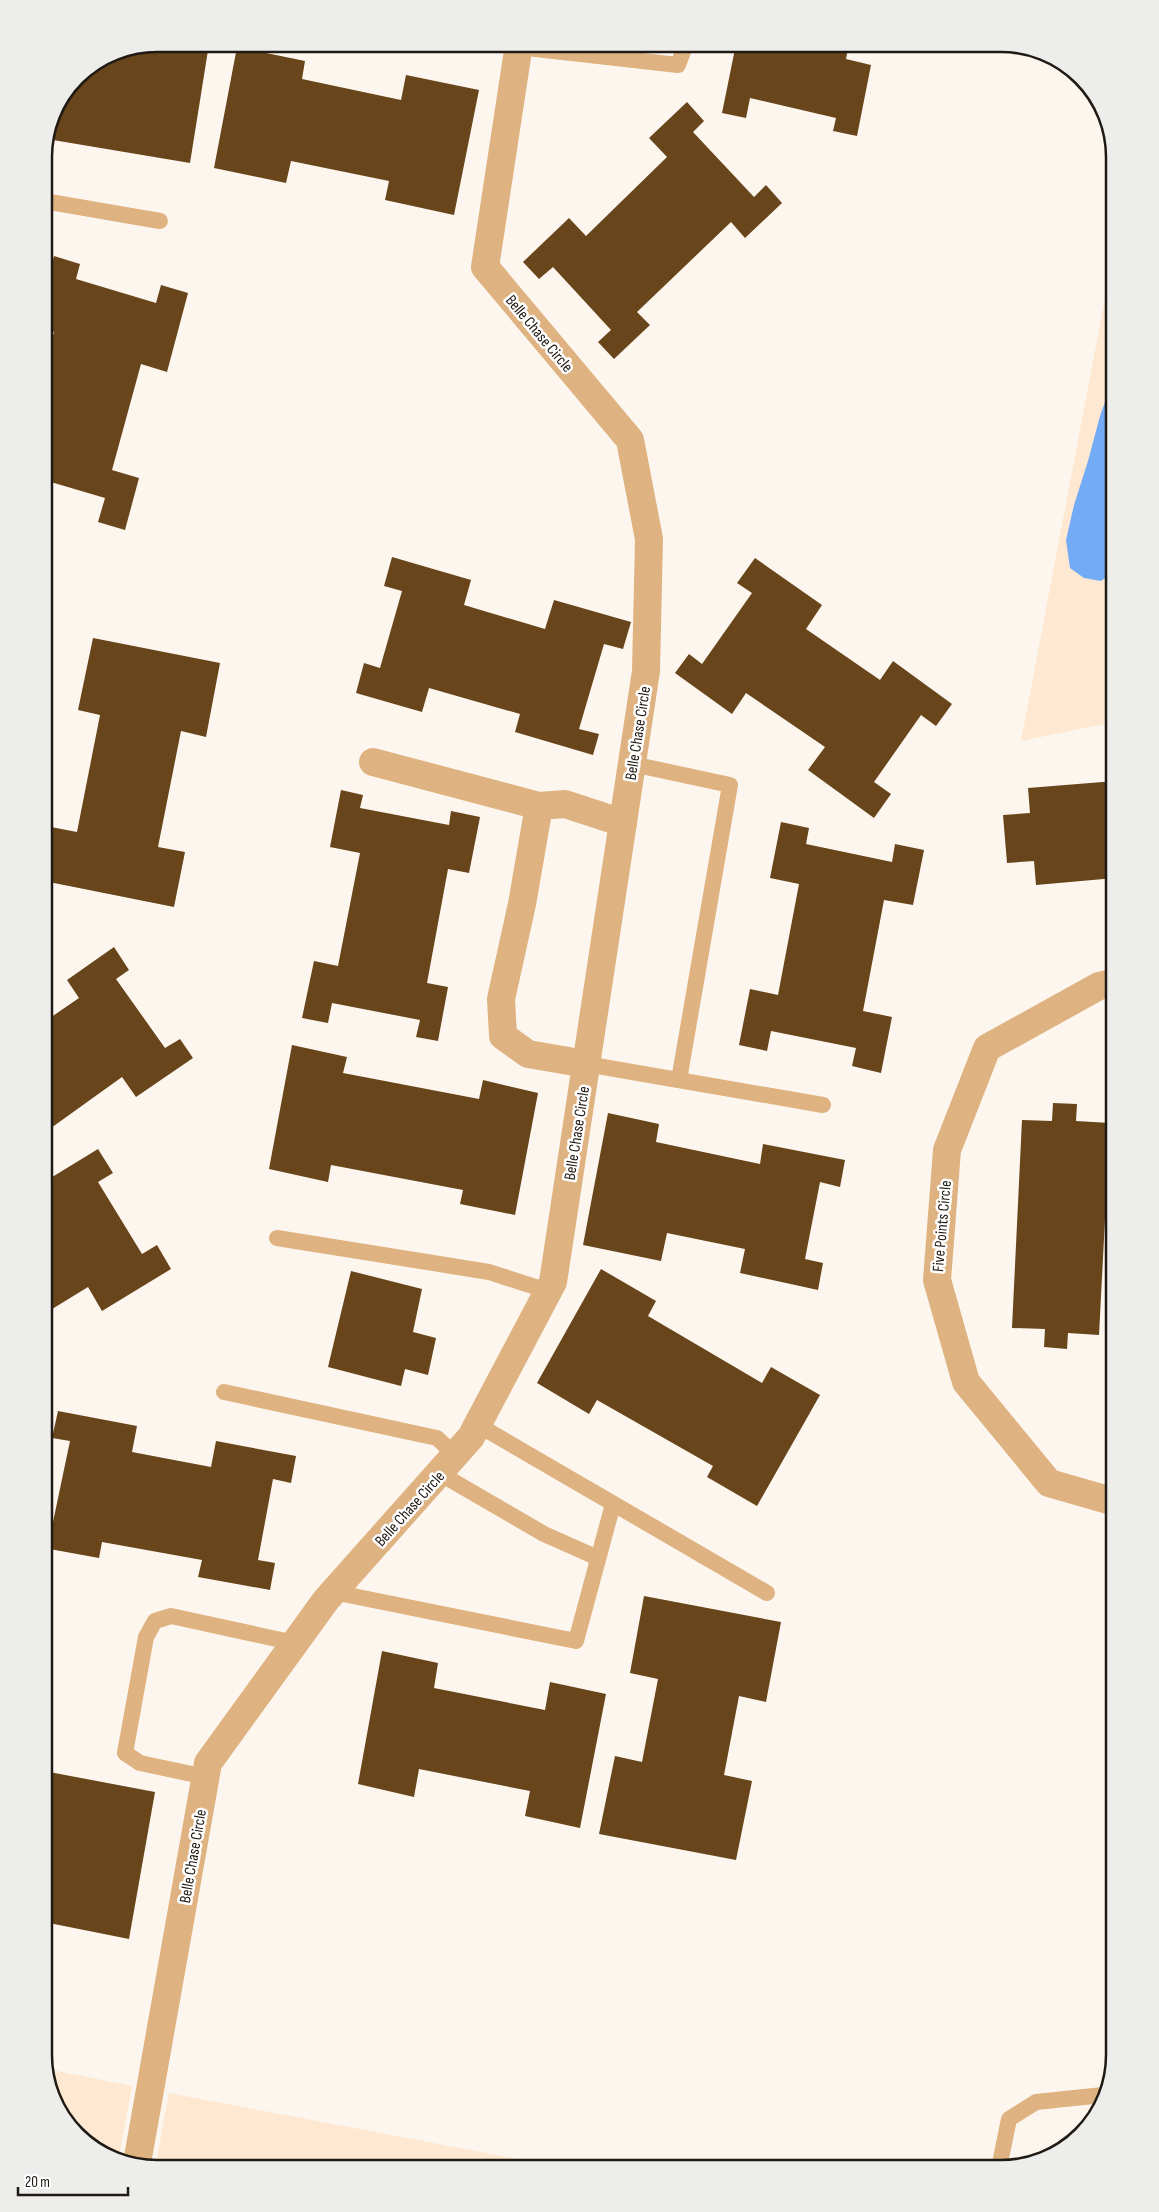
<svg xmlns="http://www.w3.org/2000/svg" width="1159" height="2212" font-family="'Sofia Sans Condensed',sans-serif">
<rect width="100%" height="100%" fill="#fdf6ef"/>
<g fill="#fee8d1">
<polygon points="1115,245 1115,722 1021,741"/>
<polygon points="47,2069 132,2086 119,2157 94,2149 53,2098"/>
<polygon points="169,2093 566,2168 155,2168"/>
</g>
<polygon fill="#74abf6" points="1115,374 1115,571 1101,581 1084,578 1070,568 1066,540 1074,505 1088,461 1100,416"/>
<g fill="#68451a">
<polygon points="158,44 209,44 190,163 47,139 55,108 77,77 114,52"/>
<polygon points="736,44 759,47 760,44 849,44 846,59 871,65 857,136 833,131 836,118 750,98 746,118 722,113"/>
<polygon points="237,47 305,61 302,79 401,100 406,75 479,90 454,215 385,200 389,181 291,161 286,183 214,168"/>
<polygon points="687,102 704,121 693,132 754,197 766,185 782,203 745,238 731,222 637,312 650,325 614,359 598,342 611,330 553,267 539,279 523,262 569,218 586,236 667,157 649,138"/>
<polygon points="54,256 80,264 76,279 156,303 161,285 188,293 167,372 141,364 112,470 139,478 125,530 98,522 105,498 44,480 44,367 54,332 44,329 44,291"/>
<polygon points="392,557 471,580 464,605 545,629 554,600 631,622 623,649 604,644 579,729 599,734 593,755 515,732 520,714 429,688 422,712 356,693 364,663 380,668 402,591 384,586"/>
<polygon points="755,558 822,605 806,629 880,680 893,661 952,704 936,726 921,715 874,782 891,794 874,818 808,770 825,747 746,693 732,714 675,673 689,654 702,664 752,593 737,583"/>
<polygon points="93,638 220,663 206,737 181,731 158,847 185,852 174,907 44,881 44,862 51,827 77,832 100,715 78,710"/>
<polygon points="1115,781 1115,878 1036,885 1034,861 1007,863 1003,815 1030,813 1028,788"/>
<polygon points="341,790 363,795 360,808 449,825 451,811 480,817 469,873 448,869 427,983 448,987 438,1041 416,1037 420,1020 332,1003 328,1023 302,1018 314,961 338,966 360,853 330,847"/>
<polygon points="781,822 809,828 806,844 892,862 895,844 924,850 913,905 884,900 863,1011 892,1017 881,1073 852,1066 856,1048 771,1031 767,1051 739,1045 750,989 778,995 799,884 770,878"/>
<polygon points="114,947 129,970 116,979 165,1048 180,1039 193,1058 136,1097 122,1077 44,1133 44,1022 79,998 67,980"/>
<polygon points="292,1045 347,1057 343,1073 479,1099 483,1080 538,1093 515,1215 460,1204 463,1190 331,1165 328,1182 269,1169"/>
<polygon points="1053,1103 1077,1104 1076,1121 1110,1123 1099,1335 1068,1333 1067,1349 1044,1347 1045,1329 1012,1328 1022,1120 1052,1121"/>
<polygon points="608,1113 659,1124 656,1142 760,1164 763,1144 845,1160 840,1187 820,1182 805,1259 823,1263 818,1290 740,1273 745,1249 667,1233 661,1261 583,1245"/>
<polygon points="98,1149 113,1173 98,1182 142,1254 157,1245 171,1269 102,1311 88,1287 44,1314 44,1182"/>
<polygon points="601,1269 656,1301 648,1316 762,1383 771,1367 820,1395 757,1506 707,1477 713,1466 597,1400 589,1414 537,1383"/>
<polygon points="351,1271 422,1289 413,1332 436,1338 428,1375 405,1369 401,1386 328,1367"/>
<rect x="1106" y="1397" width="9" height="22"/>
<polygon points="58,1411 137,1426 132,1452 211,1467 216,1441 296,1456 291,1483 273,1479 258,1560 275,1563 270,1590 198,1577 202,1560 102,1542 99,1558 44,1548 44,1520 53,1522 70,1441 52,1438"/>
<polygon points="644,1596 781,1622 766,1702 739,1696 724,1775 752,1781 736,1860 599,1834 615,1756 642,1762 658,1679 630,1673"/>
<polygon points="382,1651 438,1663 434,1688 545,1710 550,1682 606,1694 580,1828 525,1816 530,1791 419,1769 414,1797 358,1784"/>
<polygon points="44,1771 155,1792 129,1939 44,1922"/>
</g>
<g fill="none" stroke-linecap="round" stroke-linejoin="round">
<g stroke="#dfb381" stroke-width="16">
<polyline points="518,47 678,65 686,44"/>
<polyline points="44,201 160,221"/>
<polyline points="632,764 730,785 679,1080"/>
<polyline points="586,1064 823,1105"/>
<polyline points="277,1238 489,1272 548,1291"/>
<polyline points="224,1392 437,1438 455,1455"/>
<polyline points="478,1425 767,1593"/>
<polyline points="439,1473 544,1534 598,1558"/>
<polyline points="333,1592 576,1641 613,1504"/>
<polyline points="206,1777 140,1763 125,1753 146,1637 155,1621 171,1616 295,1643"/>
<polyline points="999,2168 1009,2119 1036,2102 1103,2095"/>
</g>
<g stroke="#dfb381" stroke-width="28">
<polyline points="373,762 539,806"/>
<polyline points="586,1064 528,1054 503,1036 501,999 522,904 539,806 565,804 623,823"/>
<polyline points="1115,1502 1049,1483 966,1382 937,1280 947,1150 987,1048 1099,986 1115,982"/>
<polyline points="137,2163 208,1763 326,1600 471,1437 553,1282 646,671 649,539 630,440 485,267 519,44"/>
</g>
</g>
<g text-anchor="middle" stroke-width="5" stroke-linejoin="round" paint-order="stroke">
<g font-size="16" fill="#201a14" stroke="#fff">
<text transform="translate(540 333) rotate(50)" y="6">Belle Chase Circle</text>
<text transform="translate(637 733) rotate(-81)" y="6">Belle Chase Circle</text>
<text transform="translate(576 1133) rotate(-81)" y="6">Belle Chase Circle</text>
<text transform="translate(941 1226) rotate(-85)" y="6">Five Points Circle</text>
<text transform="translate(409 1508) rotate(-48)" y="6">Belle Chase Circle</text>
<text transform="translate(192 1856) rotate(-80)" y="6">Belle Chase Circle</text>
</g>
</g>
<path d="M0 0H1159V2212H0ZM157 52H1001A105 105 0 0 1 1106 157V2055A105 105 0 0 1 1001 2160H157A105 105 0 0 1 52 2055V157A105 105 0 0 1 157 52Z" fill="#ededec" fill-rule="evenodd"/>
<path fill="none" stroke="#201a14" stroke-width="2.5" d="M157 52H1001A105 105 0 0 1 1106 157V2055A105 105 0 0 1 1001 2160H157A105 105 0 0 1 52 2055V157A105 105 0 0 1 157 52Z"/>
<path d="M18 2187v8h110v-8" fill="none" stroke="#201a14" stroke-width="2.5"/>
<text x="25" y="2187" font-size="15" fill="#201a14" stroke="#ffffff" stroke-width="4" paint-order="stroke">20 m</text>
</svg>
